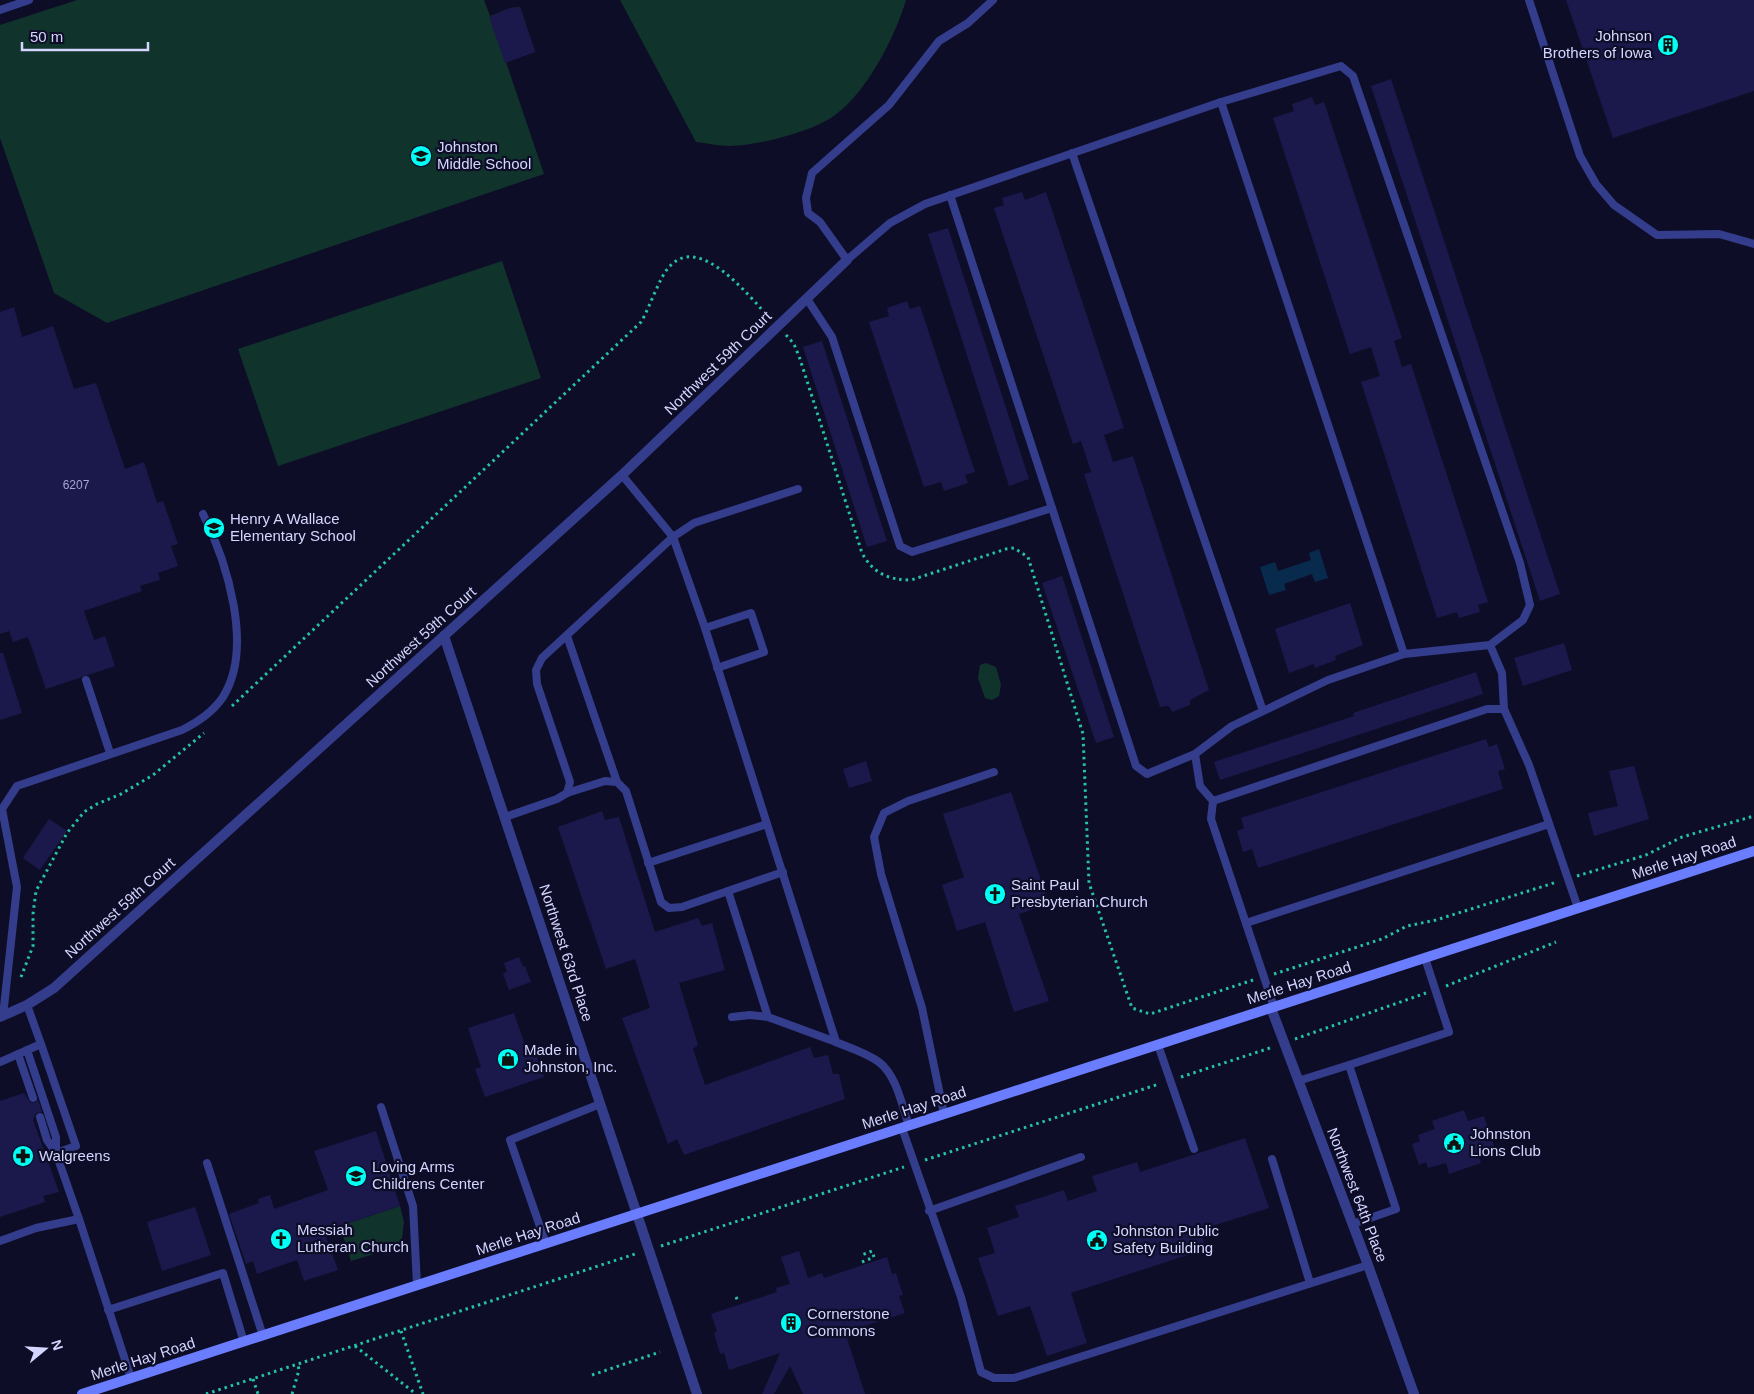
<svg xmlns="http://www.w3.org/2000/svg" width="1754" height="1394" font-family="Arial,sans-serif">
<rect width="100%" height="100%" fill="#0e0d28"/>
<g fill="#10332c">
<polygon points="77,0 484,0 490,16 510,8 520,7 535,52 506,62 544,174 107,323 54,293 0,138 0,25"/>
<path d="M620,0H906C895,37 867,92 835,115C815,131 756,146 730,146C719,146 707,143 696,142Z"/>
<polygon points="502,261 541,378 278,466 238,349"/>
<polygon points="986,663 996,667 1001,685 999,696 992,700 985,698 978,678 980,665"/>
<polygon points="400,1206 404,1222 401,1246 351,1261 340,1226"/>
</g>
<polygon fill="#082b4d" points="1319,549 1328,578 1315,582 1312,574 1284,584 1286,590 1269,595 1260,567 1275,562 1278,571 1311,560 1309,553"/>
<g fill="#1b184b">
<polygon points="1566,0 1754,0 1754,91 1613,138"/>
<polygon points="520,7 535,52 505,63 489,17 510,8"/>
<polygon points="1391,79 1560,594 1540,601 1371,86"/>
<polygon points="1312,97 1315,105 1324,102 1402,338 1394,341 1402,367 1411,364 1488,602 1478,605 1480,612 1459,618 1457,612 1437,618 1361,382 1380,376 1371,347 1350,354 1273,118 1294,111 1292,104"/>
<polygon points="1022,192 1025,200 1046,192 1124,428 1104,435 1113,462 1133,456 1209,690 1190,700 1190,705 1172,712 1169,706 1160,707 1084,474 1091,472 1081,441 1073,444 994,208 1004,205 1002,198"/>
<polygon points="948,228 1029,479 1009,486 928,234"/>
<polygon points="907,301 910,309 920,306 975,472 965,475 968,483 944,491 941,482 924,487 869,322 889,316 887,308"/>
<polygon points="14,307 22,337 53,326 74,389 96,383 125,469 144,462 157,503 163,501 178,544 171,546 178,566 158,573 160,580 140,586 142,591 84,611 94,640 105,636 115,666 46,689 28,637 13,642 9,631 0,634 0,312"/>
<polygon points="822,341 887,541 867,547 803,347"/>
<polygon points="1062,576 1114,737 1096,743 1042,583"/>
<polygon points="1350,603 1363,645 1335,656 1336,660 1315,668 1314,664 1289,673 1275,629"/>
<polygon points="1564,643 1572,670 1523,686 1514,658"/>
<polygon points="0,653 3,653 22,713 0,720"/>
<polygon points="1476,672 1483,694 1220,780 1214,762 1354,716 1353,713"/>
<polygon points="1486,739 1489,747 1497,744 1505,769 1498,771 1503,789 1258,868 1252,849 1243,852 1237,831 1244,828 1241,818"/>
<polygon points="866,761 872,781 849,788 843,769"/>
<polygon points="1634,766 1649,819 1594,836 1588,813 1618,806 1609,771"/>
<polygon points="1011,792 1049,904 1019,914 1049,1001 1014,1012 985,922 957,931 942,885 964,877 943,814"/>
<polygon points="602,811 605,820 619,817 655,932 698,918 702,926 712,923 725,970 679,983 698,1045 693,1049 705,1085 810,1047 814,1058 828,1055 833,1074 839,1074 845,1099 684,1155 677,1139 668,1144 622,1018 650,1008 635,959 606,969 558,827"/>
<polygon points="49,819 67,831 40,870 23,858"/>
<polygon points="519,957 523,967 525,966 531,982 509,990 503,974 507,972 504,963"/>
<polygon points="514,1013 527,1051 534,1048 544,1077 485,1097 475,1069 481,1067 468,1028"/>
<polygon points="24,1093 30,1102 34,1103 38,1100 42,1112 36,1113 33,1120 59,1192 43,1196 45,1202 0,1217 0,1101"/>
<polygon points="1464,1110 1468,1121 1484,1116 1494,1146 1477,1151 1481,1163 1449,1174 1446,1163 1428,1168 1426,1162 1419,1165 1412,1144 1420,1141 1418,1135 1435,1129 1432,1121"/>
<polygon points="376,1131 400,1206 324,1231 338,1270 304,1281 297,1260 257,1274 253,1261 246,1264 229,1214 259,1203 258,1199 270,1195 274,1209 328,1190 314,1151"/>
<polygon points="1245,1138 1269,1208 1200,1230 1206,1249 1071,1293 1087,1343 1047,1356 1030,1306 998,1316 978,1258 995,1253 987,1228 1019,1217 1015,1206 1064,1190 1068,1201 1097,1191 1092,1176 1137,1162 1140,1172"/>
<polygon points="195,1207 211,1255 162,1271 147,1222"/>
<polygon points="799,1251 808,1278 822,1273 824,1278 887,1257 892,1274 896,1273 903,1295 899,1296 905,1313 845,1332 865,1394 803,1394 790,1366 774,1394 762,1394 780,1353 729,1370 724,1353 720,1354 714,1333 717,1331 711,1314 777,1292 776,1288 790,1284 781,1257"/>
</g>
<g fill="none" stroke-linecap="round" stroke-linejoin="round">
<g stroke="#25c3a3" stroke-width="3" stroke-dasharray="2.5 4" stroke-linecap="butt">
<path d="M786,335L794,344L800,359L862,553C873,573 888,580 911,580L1006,549L1014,548L1028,557L1083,734L1089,883L1132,1008L1150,1014L1253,980"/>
<path d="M232,706L641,322C650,307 659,278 669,267C700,232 749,297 770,318"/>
<polyline points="1577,876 1646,855 1682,837 1754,816"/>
<polyline points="1274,974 1382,939 1407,926 1436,920 1557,882"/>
<polyline points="21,977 33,946 33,914 36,891 67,833 84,812 97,804 121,794 153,775 204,733"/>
<polyline points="1446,986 1556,942"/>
<polyline points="1295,1039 1426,993"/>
<polyline points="1181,1077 1273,1047"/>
<polyline points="925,1160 1159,1084"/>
<polyline points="661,1246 904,1167"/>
<polyline points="862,1262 874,1257 872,1251 862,1255"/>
<polyline points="736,1297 738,1301"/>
<polyline points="401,1331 423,1394"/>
<polyline points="355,1346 416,1394"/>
<polyline points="592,1375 660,1352"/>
<polyline points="253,1379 258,1394"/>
<polyline points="206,1394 638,1253"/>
<polyline points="292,1394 299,1370 298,1364"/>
</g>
<g stroke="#343d8b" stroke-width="8">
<polyline points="993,0 968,23 939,41 889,105 812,173 806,198 808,213 820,222 847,260 890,223 925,204 1221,102 1404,654"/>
<polyline points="1529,0 1580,156 1596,184 1614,205 1657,235 1719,234 1754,244"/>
<polyline points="0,10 29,0"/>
<polyline points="1221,102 1341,66 1353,76 1520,563 1530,605 1523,620 1490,645"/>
<polyline points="1072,153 1263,711"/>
<polyline points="950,195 1136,766 1147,774 1195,754"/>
<polyline points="807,299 832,337 900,546 912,552 1052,508"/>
<path d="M622,475L673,537L705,628L836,1042C850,1048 867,1053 879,1062C897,1076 902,1106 909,1126"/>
<polyline points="705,628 751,613 764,652 717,668"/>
<polyline points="567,636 617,782"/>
<polyline points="86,680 110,753"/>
<polyline points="567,793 605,781 617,782 626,791 661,902 669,908 682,907 783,872"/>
<polyline points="1213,801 1200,786 1195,754 1232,726 1328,680 1404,654 1490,645 1502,673 1504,709"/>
<polyline points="505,817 557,799 567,793 570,782 537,684 536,670 542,658 673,537 694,523 798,489"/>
<polyline points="648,863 767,824"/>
<polyline points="728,891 768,1017 836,1042"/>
<polyline points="1246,923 1549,824"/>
<polyline points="1274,1007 1211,819 1213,801 1487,709 1504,709 1529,765 1578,908"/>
<path d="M3,1016L17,887L2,809L17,786L182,730C198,722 213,712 223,697C254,648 227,562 203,514"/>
<polyline points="732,1017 750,1015 768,1017"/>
<polyline points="41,1044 76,1146 56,1153 79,1219"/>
<polyline points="1158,1045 1194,1149"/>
<polyline points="27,1050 56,1137 56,1153"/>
<polyline points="18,1054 33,1098"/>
<polyline points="0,1062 41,1044 27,1005"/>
<polyline points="1349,1065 1449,1032 1425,958"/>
<polyline points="1298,1081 1349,1065 1396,1209 1353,1224"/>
<polyline points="381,1107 413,1206 417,1285"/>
<polyline points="944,1114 922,1008 881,874 874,837 884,813 908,801 994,772"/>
<polyline points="40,1117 47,1140 56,1153"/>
<polyline points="902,1128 961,1297 981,1372 994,1378 1014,1378 1368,1265"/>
<polyline points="1272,1159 1310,1283"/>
<polyline points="207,1163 263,1336"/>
<polyline points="929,1211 1081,1157"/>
<polyline points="0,1241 36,1228 79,1219 131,1378"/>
<polyline points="546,1244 510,1140 600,1104"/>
<polyline points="108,1310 223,1273 244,1342"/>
</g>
<g stroke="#343d8b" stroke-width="10">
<polyline points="444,636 697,1394"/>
<polyline points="1271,1008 1368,1265 1414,1394"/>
<polyline points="0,1017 27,1005 54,988 622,475 847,260"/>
</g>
<polyline stroke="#6b7dff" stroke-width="10" points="82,1394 1754,851"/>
</g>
<defs>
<g id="building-disc" transform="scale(1.125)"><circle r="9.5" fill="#00fff4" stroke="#0e0d28"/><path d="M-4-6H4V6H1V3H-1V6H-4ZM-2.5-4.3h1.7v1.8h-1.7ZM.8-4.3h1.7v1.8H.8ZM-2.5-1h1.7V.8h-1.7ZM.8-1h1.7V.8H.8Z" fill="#111"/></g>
<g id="school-disc" transform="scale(1.125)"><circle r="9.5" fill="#00fff4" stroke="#0e0d28"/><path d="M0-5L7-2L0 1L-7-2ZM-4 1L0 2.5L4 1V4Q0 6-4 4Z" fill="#111"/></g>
<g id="church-disc" transform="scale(1.125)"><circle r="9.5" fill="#00fff4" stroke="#0e0d28"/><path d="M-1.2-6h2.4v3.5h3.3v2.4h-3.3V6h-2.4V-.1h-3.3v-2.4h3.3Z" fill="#111"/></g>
<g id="shop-disc" transform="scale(1.125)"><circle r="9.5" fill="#00fff4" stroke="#0e0d28"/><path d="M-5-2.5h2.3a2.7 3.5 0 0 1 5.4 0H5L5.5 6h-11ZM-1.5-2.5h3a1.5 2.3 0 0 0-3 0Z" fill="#111"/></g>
<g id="civic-disc" transform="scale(1.125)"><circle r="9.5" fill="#00fff4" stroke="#0e0d28"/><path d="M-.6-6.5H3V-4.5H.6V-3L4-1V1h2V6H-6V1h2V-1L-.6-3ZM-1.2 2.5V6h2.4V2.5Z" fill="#111"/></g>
<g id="pharmacy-disc" transform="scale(1.125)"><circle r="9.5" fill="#00fff4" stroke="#0e0d28"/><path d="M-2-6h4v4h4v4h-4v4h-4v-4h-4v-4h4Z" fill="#111"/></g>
</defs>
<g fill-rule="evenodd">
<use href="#building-disc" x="1668" y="45"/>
<use href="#school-disc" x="421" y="156"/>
<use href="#school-disc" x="214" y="528"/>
<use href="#church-disc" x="995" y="894"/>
<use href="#shop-disc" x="508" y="1059"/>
<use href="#civic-disc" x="1454" y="1143"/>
<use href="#pharmacy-disc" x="23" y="1156"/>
<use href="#school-disc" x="356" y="1176"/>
<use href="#church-disc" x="281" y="1239"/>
<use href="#civic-disc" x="1097" y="1240"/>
<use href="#building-disc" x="791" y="1323"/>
</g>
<g text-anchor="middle" stroke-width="4.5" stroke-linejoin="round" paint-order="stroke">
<g font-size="12" fill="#a6a6d2">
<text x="76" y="489">6207</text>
</g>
<g font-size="15" fill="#d4d6ff" stroke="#0e0d28" text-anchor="start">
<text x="1652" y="41" text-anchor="end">Johnson<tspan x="1652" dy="17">Brothers of Iowa</tspan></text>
<text x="437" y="152">Johnston<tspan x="437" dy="17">Middle School</tspan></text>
<text x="230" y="524">Henry A Wallace<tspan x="230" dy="17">Elementary School</tspan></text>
<text x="1011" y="890">Saint Paul<tspan x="1011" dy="17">Presbyterian Church</tspan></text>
<text x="524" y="1055">Made in<tspan x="524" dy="17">Johnston, Inc.</tspan></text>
<text x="1470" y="1139">Johnston<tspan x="1470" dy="17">Lions Club</tspan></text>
<text x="39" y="1161">Walgreens</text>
<text x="372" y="1172">Loving Arms<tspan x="372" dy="17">Childrens Center</tspan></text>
<text x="297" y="1235">Messiah<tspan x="297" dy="17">Lutheran Church</tspan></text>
<text x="1113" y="1236">Johnston Public<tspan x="1113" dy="17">Safety Building</tspan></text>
<text x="807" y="1319">Cornerstone<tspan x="807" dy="17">Commons</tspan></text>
</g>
<g font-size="15" fill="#d4d6ff" stroke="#0e0d28">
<text transform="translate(718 363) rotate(-44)" y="5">Northwest 59th Court</text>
<text transform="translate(421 637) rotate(-42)" y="5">Northwest 59th Court</text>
<text transform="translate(1684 858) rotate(-18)" y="5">Merle Hay Road</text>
<text transform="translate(120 908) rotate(-42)" y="5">Northwest 59th Court</text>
<text transform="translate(566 953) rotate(72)" y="5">Northwest 63rd Place</text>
<text transform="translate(1299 983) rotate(-18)" y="5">Merle Hay Road</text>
<text transform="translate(914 1108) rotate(-18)" y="5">Merle Hay Road</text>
<text transform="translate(1357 1195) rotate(69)" y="5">Northwest 64th Place</text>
<text transform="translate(528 1234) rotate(-18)" y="5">Merle Hay Road</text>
<text transform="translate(143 1359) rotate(-18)" y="5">Merle Hay Road</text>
</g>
</g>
<g transform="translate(45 1349) rotate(72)" stroke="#0e0d28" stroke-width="4" paint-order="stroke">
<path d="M0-4L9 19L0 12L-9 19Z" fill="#d4d6ff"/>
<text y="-8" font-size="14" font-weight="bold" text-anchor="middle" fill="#d4d6ff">N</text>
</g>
<path d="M22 42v8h126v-8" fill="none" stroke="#d4d6ff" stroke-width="2.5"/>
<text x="30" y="42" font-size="15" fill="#d4d6ff" stroke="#0e0d28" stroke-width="4" paint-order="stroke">50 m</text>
</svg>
